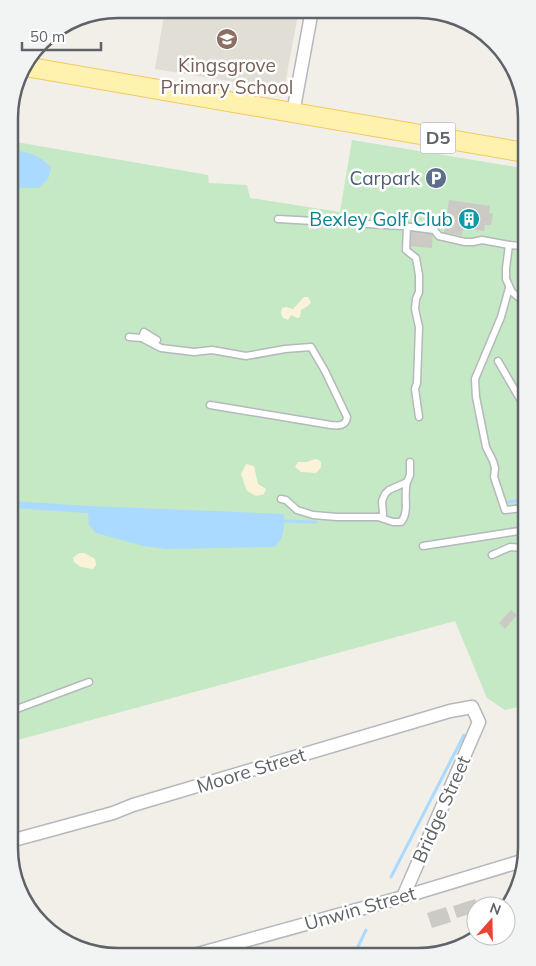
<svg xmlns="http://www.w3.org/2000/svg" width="536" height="966" font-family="Mulish,sans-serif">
<rect width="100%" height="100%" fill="#f1efe8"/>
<polygon fill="#e1ded6" points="165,9 299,10 284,90 155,69"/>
<polygon fill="#c5e8c5" points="352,140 522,168 526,705 505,710 487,698 455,621 14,741 10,141 208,175 209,183 247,185 250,198 340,212"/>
<g fill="#fbf3d9">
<polygon points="304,297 308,297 311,302 308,306 301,310 300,317 297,318 291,315 288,320 283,318 281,313 282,308 286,307 293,309"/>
<polygon points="315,459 319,460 321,462 321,467 316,473 301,472 295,467 298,462 307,462"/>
<polygon points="246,464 254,466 258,484 266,489 264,494 256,496 247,491 241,474"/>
<polygon points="79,553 84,553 95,559 96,565 93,569 81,567 74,562 73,558"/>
</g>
<g fill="#aadaff">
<path d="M10,150C27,151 40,155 51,168L48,179L39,188H10Z"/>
<path d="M12,501L89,506L284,514C284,526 285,539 274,547L167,549L144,546L96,533L89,525L88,513L12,508Z"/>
</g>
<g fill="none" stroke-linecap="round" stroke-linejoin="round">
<g stroke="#aadaff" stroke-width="3">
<polyline points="508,502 524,500"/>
<polyline points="281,521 316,522"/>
<polyline points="391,877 464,735"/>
<polyline points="355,953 366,930"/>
</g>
</g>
<g fill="#cccac5">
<polygon points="449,200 490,206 489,213 493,214 491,225 485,225 484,231 463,228 462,235 444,233"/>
<polygon points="410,229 433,232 432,248 408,246"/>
<polygon points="511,610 517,615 505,629 499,623"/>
<polygon points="475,899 478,906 476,906 476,912 457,918 453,906"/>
<polygon points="446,907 451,922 432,928 427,913"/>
</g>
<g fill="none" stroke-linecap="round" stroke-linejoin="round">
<g stroke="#b5b8bc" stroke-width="9">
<g id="service">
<polyline points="278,219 403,226 434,230 439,236 465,242 473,242 482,240 509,245"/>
<polyline points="407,227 406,250 416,258 419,275 419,292 416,299 415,309 419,327 417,383 415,389 419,417"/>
<polyline points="523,246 509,245 506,268 506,279 512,292 523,301"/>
<polyline points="509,288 501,317 475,379 476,397 486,447 493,461 495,468 494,477 505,510 524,508"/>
<polyline points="129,337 142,338"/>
<path d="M157,340L144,332L142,338L161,348L194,352L212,350L246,356L285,349L311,347L325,371L347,417C346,426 339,426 331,425L210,405"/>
<polyline points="498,361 524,406"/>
<polyline points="281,499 286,500 297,510 313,515 337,517 378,517 383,515 382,501 385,494 389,490 407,482 410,475 410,462"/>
<path d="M378,517L393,522H401C410,512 403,496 407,482"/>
<polyline points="423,546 525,530"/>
<polyline points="492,555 510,547 525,548"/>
<polyline points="14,710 89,682"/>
</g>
</g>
<g stroke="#b5b8bc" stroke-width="15">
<g id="minor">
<polyline points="293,113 312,10"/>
<polyline points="14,840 113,813 133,805 450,711 472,707 479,722 403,897"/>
<polyline points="194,955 403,897 525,860"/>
</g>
</g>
<g stroke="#f2c960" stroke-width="21">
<polyline id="primary" points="22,66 522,152"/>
</g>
<use href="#service" stroke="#fff" stroke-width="6"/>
<use href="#minor" stroke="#fff" stroke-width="12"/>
<use href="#primary" stroke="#fff2af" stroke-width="19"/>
</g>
<defs>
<g id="school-disc" transform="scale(1.125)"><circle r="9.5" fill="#8d6e63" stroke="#fff"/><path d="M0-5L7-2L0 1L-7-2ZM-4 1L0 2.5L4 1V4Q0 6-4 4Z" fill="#fff"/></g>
<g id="parking-disc" transform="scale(1.125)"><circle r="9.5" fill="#5c6f8a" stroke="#fff"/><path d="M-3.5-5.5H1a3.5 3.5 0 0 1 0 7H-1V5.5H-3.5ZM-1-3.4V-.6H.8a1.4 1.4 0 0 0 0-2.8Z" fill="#fff"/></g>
<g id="building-disc" transform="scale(1.125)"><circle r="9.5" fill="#0f9aa8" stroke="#fff"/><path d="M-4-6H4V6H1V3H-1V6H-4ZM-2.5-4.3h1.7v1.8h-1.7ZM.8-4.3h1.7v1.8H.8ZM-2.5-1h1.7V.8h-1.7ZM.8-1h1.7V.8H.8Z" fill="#fff"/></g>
</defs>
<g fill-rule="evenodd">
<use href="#school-disc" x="227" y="39"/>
<use href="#parking-disc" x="436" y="178"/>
<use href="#building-disc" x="469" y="219"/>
</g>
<g text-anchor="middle" stroke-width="5" stroke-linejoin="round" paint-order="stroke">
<rect fill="#fff" stroke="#8f9295" stroke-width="1" x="420.5" y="122.5" width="35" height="31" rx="4"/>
<g font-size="18" font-weight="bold" fill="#5f6368">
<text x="438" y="144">D5</text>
</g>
<g font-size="19" fill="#785e54" stroke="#fff">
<text x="227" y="72">Kingsgrove<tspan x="227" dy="22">Primary School</tspan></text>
</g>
<g font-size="19" fill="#4e5e75" stroke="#fff" text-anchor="end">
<text x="420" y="185">Carpark</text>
</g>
<g font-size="19" fill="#0d838f" stroke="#fff" text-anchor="end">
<text x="453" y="226">Bexley Golf Club</text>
</g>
<g font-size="19" fill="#5f6368" stroke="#fff">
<text transform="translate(251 770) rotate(-17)" y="7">Moore Street</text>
<text transform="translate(441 809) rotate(-66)" y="7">Bridge Street</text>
<text transform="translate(360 908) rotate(-16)" y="7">Unwin Street</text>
</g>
</g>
<path d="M0 0H536V966H0ZM118 18H418A100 100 0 0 1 518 118V848A100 100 0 0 1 418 948H118A100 100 0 0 1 18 848V118A100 100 0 0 1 118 18Z" fill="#f2f3f3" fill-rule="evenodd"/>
<path fill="none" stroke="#5f6368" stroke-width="2.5" d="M118 18H418A100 100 0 0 1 518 118V848A100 100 0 0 1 418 948H118A100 100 0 0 1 18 848V118A100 100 0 0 1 118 18Z"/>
<g transform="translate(491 921) rotate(20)"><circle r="24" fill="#ffffff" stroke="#bfc1c3"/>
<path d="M0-4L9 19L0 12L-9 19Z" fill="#ea4335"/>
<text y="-8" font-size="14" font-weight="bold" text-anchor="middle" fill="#5f6368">N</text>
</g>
<path d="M22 42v8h79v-8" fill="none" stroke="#5f6368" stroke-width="2.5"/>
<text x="30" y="42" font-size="15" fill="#5f6368" stroke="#ffffff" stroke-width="4" paint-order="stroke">50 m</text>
</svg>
